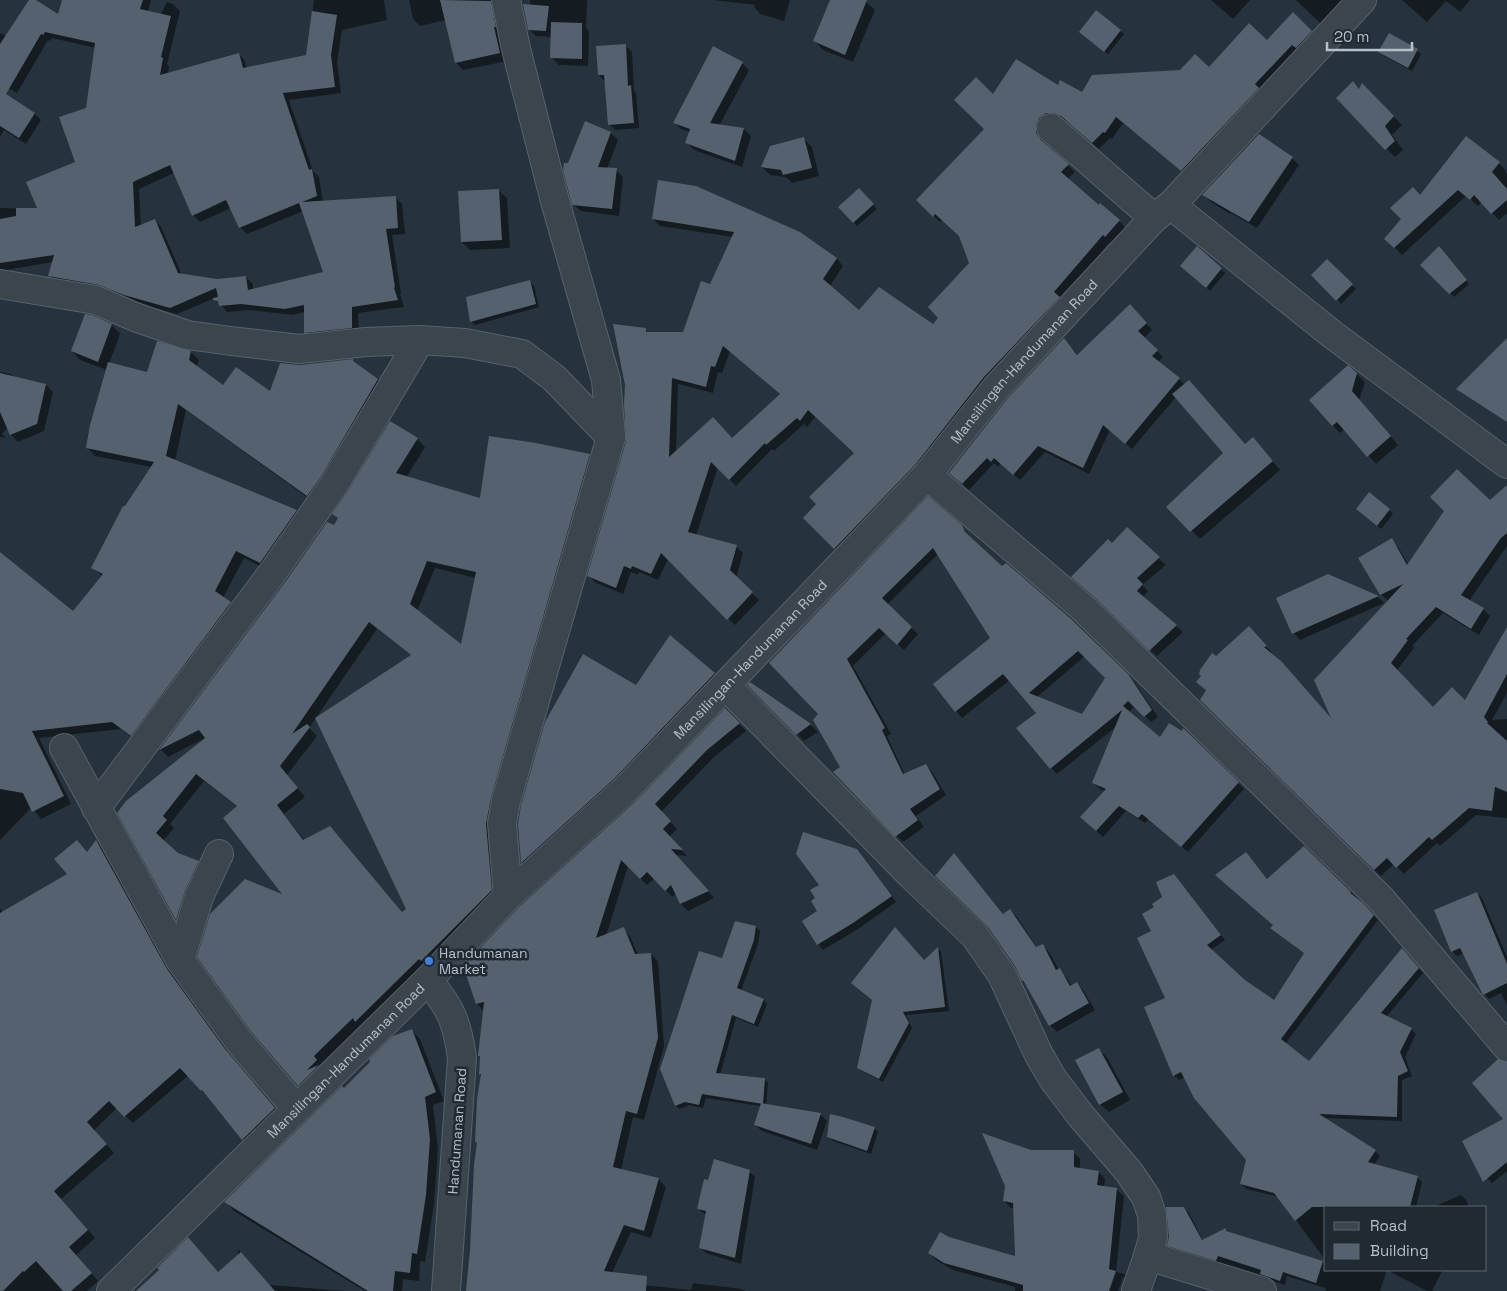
<svg xmlns="http://www.w3.org/2000/svg" width="1507" height="1291" font-family="'Space Grotesk',sans-serif">
<rect width="100%" height="100%" fill="#26333e"/>
<g fill="#0007" fill-rule="evenodd">
<path d="M30,0H34L59,16L63,0H151L148,12L159,18L167,2L173,4L180,11L167,64L169,66L168,74L239,54L245,61L247,69L307,57L314,0H384L387,20L342,30L337,62L341,93L289,100L313,171L319,177L323,202L395,197L402,204L405,234L392,235L401,294H400L404,307L358,313L359,334L312,339L305,332V312L292,315L249,310L227,312L215,298L177,314L56,282L50,275L53,262L0,271V208L39,209L76,163L87,109L96,48L52,38L50,41L48,40L17,93L0,83V33L6,36ZM174,173L193,215L200,222L231,208L240,227L247,234L303,211L324,273L253,290V284L246,277L217,280L182,275L161,227L155,220L141,226L139,189Z"/>
<polygon points="409,0 494,0 507,61 463,70 456,63 446,20 420,26 413,19"/>
<polygon points="530,0 587,0 586,28 589,31 588,66 559,65 552,58 552,37 536,36 529,29"/>
<polygon points="714,0 790,0 784,21 760,14 754,7 755,5"/>
<polygon points="832,0 864,0 875,10 853,62 823,50 815,41"/>
<polygon points="1211,0 1250,0 1233,19"/>
<polygon points="1296,0 1344,0 1321,24"/>
<polygon points="1402,0 1470,0 1460,12 1446,1 1427,22"/>
<path d="M1293,13L1318,39L1189,177L1123,123L1112,139L1110,138L1099,149L1070,123L1062,119L1054,120L1042,133L1043,142L1046,146L1075,172L1067,179L1099,207L1119,221L1126,228L1113,243L1111,241L842,555L805,518L856,454L816,416L807,427L804,424L774,451L772,449L736,486L718,467L696,536L736,547L743,553L736,578L759,600L735,625L668,559L658,580L639,572L638,575L631,572L623,594L596,583L589,576L627,441L645,330L649,333H684L710,286L733,237L660,226L653,219L800,233L837,259L843,266L830,286L859,312L933,326L940,318L970,264L960,236L943,220L940,222L918,200L986,129L994,96L1058,87L1082,93L1209,69L1267,41ZM730,351L781,395L733,440L676,453L678,384L713,393L718,372L722,373Z"/>
<polygon points="1120,31 1124,34 1108,54 1084,36"/>
<polygon points="625,45 632,52 634,91 636,93 639,128 615,130 609,124 605,82 599,75"/>
<polygon points="1417,50 1421,54 1412,71 1384,56 1380,52"/>
<polygon points="742,63 749,70 719,126 744,129 751,136 742,167 694,150 687,143 690,132 681,129 674,122"/>
<polygon points="1362,85 1402,125 1392,135 1403,150 1395,157 1337,98 1360,90"/>
<polygon points="0,92 35,114 41,120 26,144 4,130 0,137"/>
<polygon points="586,123 611,133 618,140 607,169 616,170 623,177 619,216 581,211 573,204 569,165"/>
<polygon points="804,139 812,147 819,176 792,183 786,177 770,175 762,167"/>
<polygon points="1292,158 1299,165 1257,228 1231,213 1230,214 1211,202 1204,195"/>
<polygon points="1499,163 1506,171 1505,172 1507,174 1507,213 1499,220 1482,202 1478,206 1466,196 1402,255 1386,239 1420,196"/>
<polygon points="498,190 507,198 510,248 470,250 462,242"/>
<polygon points="859,190 877,209 857,226 840,207"/>
<polygon points="1197,248 1225,273 1210,291 1185,269"/>
<polygon points="1443,252 1469,284 1454,297 1422,265"/>
<polygon points="1327,261 1356,289 1341,304 1313,275"/>
<polygon points="530,282 534,286 539,307 475,325 471,321"/>
<polygon points="1136,312 1152,330 1144,338 1163,357 1158,362 1179,379 1245,445 1261,447 1280,470 1200,539 1168,507 1224,453 1176,397 1132,449 1110,430 1089,474 1045,452 1020,480 1001,463 998,467 994,463 969,490 957,479 1064,339 1078,355"/>
<polygon points="91,316 112,325 120,334 109,364 148,374 157,343 191,352 199,360 196,368 223,387 271,393 300,366 360,368 378,380 385,388 315,503 186,410 175,461 296,511 304,519 268,570 244,558 223,598 238,611 139,743 121,729 39,738 71,804 41,819 32,807 0,840 0,555 73,613 102,576 93,568 126,507 152,467 95,456 88,448 107,370 80,360 72,351"/>
<polygon points="0,372 11,374 14,377 46,385 53,392 44,431 18,442 11,435 8,427 2,434 6,438 0,437"/>
<polygon points="1357,374 1365,382 1359,400 1398,445 1376,464 1345,429 1340,433 1332,425"/>
<path d="M417,439L425,447L406,478L481,500L589,455L597,463L498,807L499,898L364,1029L360,1026L321,1064L324,1068L306,1093L299,1085L286,897L238,807L204,781L170,824L174,828L163,841L177,854L198,862L206,870L184,926L177,919L119,813L203,739L168,757L161,749L287,582L334,527ZM435,568L476,578L462,646L417,611ZM377,629L412,656L407,910L403,913L338,836L305,841L284,814L305,797L287,775L317,736L309,728Z"/>
<polygon points="1490,502 1507,503 1507,546 1469,601 1483,609 1490,616 1479,635 1443,613 1412,646 1414,648 1397,670 1433,709 1466,702 1507,663 1507,693 1492,720 1507,719 1507,818 1476,815 1440,846 1437,843 1404,874 1394,864 1381,876 1201,700 1207,690 1216,657 1256,635 1272,653 1270,654 1334,722 1388,601 1381,594 1391,540 1398,547 1408,564"/>
<polygon points="1389,510 1393,514 1381,529 1361,513"/>
<path d="M961,526L971,539L1002,568L1070,618L1134,682L1158,717L1151,722L1135,706L1129,712L1161,739L1182,733L1184,730L1244,789L1188,852L1149,819L1145,823L1126,811L1103,837L1088,823L1105,791L1100,789L1094,783L1117,726L1057,774L1051,768L1037,713L1010,680L962,718L956,711L935,684L992,639L938,554L887,605L918,634L904,650L886,633L853,666L891,734L887,736L905,775L925,766L932,772L946,795L916,816L924,827L903,842L834,773L841,768L820,714L770,663ZM1085,656L1107,678L1082,715L1037,697Z"/>
<polygon points="1127,529 1166,565 1142,585 1148,591 1143,597 1183,632 1157,656 1100,601 1113,545"/>
<polygon points="1328,576 1378,597 1384,603 1300,640 1294,633 1278,599"/>
<polygon points="670,637 722,681 529,870 522,863 519,824 637,687"/>
<polygon points="750,684 811,725 818,732 804,741 749,685"/>
<polygon points="725,710 746,731 714,757 661,812 677,829 669,837 687,856 676,855 714,898 688,911 681,904 676,894 672,897 655,878 647,885 628,866 606,936 623,929 630,936 638,955 651,954 658,961 664,1046 644,1120 633,1117 621,1170 659,1180 666,1187 651,1238 631,1232 612,1273 643,1285 691,1290 693,1283 742,1289 745,1291 467,1291 482,1077 480,1075 481,1057 479,1056 484,1011 477,1004 637,802"/>
<polygon points="77,842 88,853 97,842 104,849 175,978 233,1059 282,1116 251,1147 189,1075 133,1123 117,1108 94,1130 114,1153 61,1199 95,1238 76,1255 98,1281 87,1291 0,1291 0,908 3,913 69,875"/>
<polygon points="1304,847 1378,920 1285,1044 1309,1063 1407,954 1423,973 1386,1017 1411,1029 1416,1034 1405,1057 1412,1076 1402,1080 1402,1121 1324,1118 1375,1151 1380,1156 1374,1165 1417,1177 1422,1182 1416,1207 1326,1207 1326,1261 1279,1197 1246,1189 1241,1184 1247,1160 1185,1077 1179,1080 1174,1075 1167,999 1153,932 1156,908 1179,881 1225,940 1211,950 1244,981 1274,1002 1305,953 1274,925 1246,853 1268,880"/>
<polygon points="954,854 1004,915 1010,911 1017,917 1037,948 1042,945 1049,952 1059,970 1066,977 1072,986 1076,983 1083,990 1095,1010 1057,1032 1050,1025 1027,984 1023,980"/>
<polygon points="862,856 896,902 858,929 823,950 818,944"/>
<polygon points="1477,893 1482,898 1507,957 1507,1005 1501,993 1489,999 1481,990 1463,954 1457,956 1452,951"/>
<polygon points="756,927 760,931 758,944 741,991 764,1000 767,1004 758,1027 736,1018 720,1075 764,1079 768,1083 766,1105 820,1114 827,1121 817,1150 762,1131 755,1125 761,1106 706,1098 703,1108 689,1105 680,1109 676,1106 661,1069 723,960"/>
<polygon points="938,949 941,952 949,1011 906,1015 912,1028 883,1082 862,1071 858,1067 874,1000 924,962"/>
<polygon points="411,1030 420,1039 444,1101 433,1105 438,1149 434,1204 425,1262 420,1261 419,1281 403,1279 402,1291 365,1291 234,1211 226,1202 344,1090"/>
<polygon points="1098,1049 1107,1057 1130,1100 1109,1112 1100,1104"/>
<polygon points="1507,1063 1507,1171 1492,1183 1487,1178 1504,1120"/>
<polygon points="874,1128 878,1132 871,1154 833,1141 829,1137"/>
<polygon points="1031,1151 1073,1152 1080,1159 1080,1170 1099,1172 1105,1179 1104,1187 1117,1190 1124,1196 1116,1272 1125,1274 1132,1281 1128,1291 1121,1291 1126,1277 1123,1277 1118,1291 1015,1291 1015,1287 953,1270 936,1260 929,1253 948,1238 1017,1258 1014,1208 1011,1208 1004,1201"/>
<polygon points="749,1171 755,1177 741,1264 706,1253 700,1247 706,1215 698,1209"/>
<polygon points="1461,1195 1466,1200 1469,1207 1433,1207"/>
<polygon points="1184,1208 1189,1213 1203,1241 1222,1231 1326,1263 1326,1270 1445,1270 1442,1271 1432,1291 1427,1291 1387,1270 1380,1291 1326,1291 1325,1288 1287,1276 1285,1285 1173,1250 1168,1245"/>
<polygon points="238,1249 270,1285 346,1291 242,1291"/>
</g>
<g fill="#55616e" fill-rule="evenodd">
<path d="M29,0H36L58,14L62,0H143L140,9L171,16L161,57L163,58L160,75L239,53L243,68L306,55L312,11L337,15L331,55L335,87L283,93L309,170L312,169L317,196L302,202L396,196L398,228L386,229L395,287L394,288L398,300L352,307V328L304,333V305L285,309L241,304L219,306L218,301L213,300V298L218,297L216,288L170,308L124,295L99,285L48,276L54,255L0,263V219L16,216V208H37L26,182L75,162L59,117L86,108L95,43L45,32L43,35L41,34L6,94L35,113L19,138L0,126V44ZM170,165L192,216L226,200L239,228L299,203L323,272L248,290L246,276L217,279L178,273L155,219L135,227L133,182Z"/>
<polygon points="440,0 491,1 496,27 494,27 500,53 455,63"/>
<polygon points="830,0 867,0 845,55 813,41"/>
<polygon points="523,4 549,6 546,31 528,30"/>
<polygon points="1096,10 1121,30 1104,52 1079,32"/>
<path d="M1293,12L1312,31L1296,48L1292,45L1255,84L1259,88L1181,171L1116,117L1105,133L1103,132L1092,143L1061,116L1054,113H1046L1039,118L1036,125V133L1041,140L1069,164L1061,172L1099,205L1100,203L1120,220L1105,237L1103,235L1054,292L1060,297L984,377L915,465L834,549L803,518L816,504L809,497L854,453L808,410L800,421L797,418L766,445L765,443L729,480L711,462L688,532L737,545L730,570L753,592L727,620L661,553L651,574L632,566L631,569L624,566L616,588L587,576L626,441L624,404L625,385L613,324L646,328V332H683L701,281L710,284L734,232L652,219L658,180L696,186L800,232L837,258L823,279L859,310L879,287L933,324L938,318L928,307L969,263L959,236L935,214L933,217L916,200L984,129L954,100L976,77L993,94L1016,59L1058,85L1060,80L1082,92L1092,75L1180,70L1195,54L1209,67L1249,23L1267,40ZM723,346L780,394L732,438L713,417L669,457L672,378L706,387L711,366L715,367Z"/>
<polygon points="551,22 582,23 582,59 550,58"/>
<polygon points="1389,33 1418,49 1408,68 1378,52"/>
<polygon points="626,44 628,86 631,85 634,123 608,125 604,75 598,75 596,46"/>
<polygon points="713,46 743,62 710,123 744,128 735,161 685,143 690,129 673,123"/>
<polygon points="1353,81 1359,89 1362,83 1394,116 1385,126 1395,141 1385,150 1336,98"/>
<polygon points="585,121 611,132 598,167 617,168 612,209 572,205 563,170 564,163 568,163"/>
<polygon points="1259,134 1293,157 1249,222 1202,195"/>
<polygon points="1466,136 1500,162 1492,172 1507,189 1507,200 1491,214 1474,195 1470,200 1458,190 1394,248 1384,239 1401,219 1390,208 1413,187 1420,195"/>
<polygon points="804,137 812,168 783,175 781,170 761,167 770,146"/>
<polygon points="859,188 874,204 853,223 838,207"/>
<polygon points="499,189 502,240 461,242 458,191"/>
<polygon points="1197,246 1222,268 1206,288 1180,266"/>
<polygon points="1439,246 1467,280 1449,294 1420,265"/>
<polygon points="1327,259 1353,284 1336,301 1311,275"/>
<polygon points="530,280 536,304 470,322 466,297"/>
<polygon points="1130,304 1147,323 1138,331 1158,350 1152,356 1180,378 1125,444 1103,425 1083,468 1038,446 1013,475 994,458 991,462 987,458 962,484 949,473 1008,398 1064,338 1077,355"/>
<polygon points="85,314 92,315 112,324 98,362 71,351"/>
<polygon points="1507,338 1507,422 1456,389"/>
<polygon points="157,341 191,351 189,360 223,385 236,367 270,391 280,363 300,365 353,359 353,361 378,379 322,475 307,496 178,404 166,456 297,510 260,563 236,551 215,591 231,602 131,736 112,722 32,731 64,796 32,812 23,793 0,789 0,552 73,611 103,574 91,568 123,506 125,506 154,462 86,448 90,425 108,362 147,372"/>
<polygon points="1348,365 1357,373 1352,391 1391,436 1367,457 1337,422 1332,426 1309,400"/>
<polygon points="0,373 46,384 37,424 10,435 0,412"/>
<polygon points="1189,380 1245,444 1253,437 1273,461 1190,532 1166,507 1223,453 1172,394"/>
<path d="M390,421L418,438L396,473L480,498L489,436L536,443L590,454L491,798L486,824L492,890L421,961L419,959L355,1022L353,1018L314,1056L317,1060L307,1070L319,1065L298,1086L250,1030L197,957L210,914L245,879L282,894L223,818L237,806L196,774L163,816L167,820L156,833L178,853L199,861L185,891L176,920L117,813L126,801L205,738L199,730L159,750L286,581L327,522L334,525L338,518L332,514L348,491ZM427,561L476,572L461,644L410,604ZM369,622L411,655L315,718L406,909L402,912L330,826L303,840L277,805L298,788L280,766L310,727L307,724L292,734Z"/>
<polygon points="1457,469 1490,500 1507,485 1507,533 1501,538 1461,595 1484,608 1471,629 1436,607 1406,639 1408,640 1391,663 1433,707 1452,687 1465,700 1507,627 1507,674 1484,717 1488,722 1487,723 1507,741 1507,792 1495,787 1492,811 1469,808 1432,840 1429,837 1396,868 1387,858 1374,870 1200,700 1206,690 1196,682 1201,676 1199,674 1200,670 1212,653 1216,656 1249,626 1267,646 1264,647 1282,662 1331,718 1314,680 1403,584 1380,595 1358,558 1392,538 1407,565 1444,511 1430,497"/>
<polygon points="1369,492 1390,509 1377,526 1356,509"/>
<path d="M928,496L962,525L965,532L1002,566L1006,563L1070,618L1128,674L1152,710L1144,717L1128,701L1123,706L1160,737L1169,723L1182,731L1183,728L1239,782L1181,847L1142,814L1138,818L1119,806L1096,831L1080,817L1106,789L1092,783L1122,710L1050,769L1016,728L1036,713L1003,674L955,712L933,684L990,638L933,548L882,598L912,627L897,645L879,628L847,659L885,728L882,730L903,774L926,764L940,789L910,809L918,820L895,837L833,772L840,767L813,720L818,714L769,663ZM1078,651L1105,678L1082,714L1029,693Z"/>
<polygon points="1127,527 1160,557 1137,578 1143,584 1137,591 1177,625 1149,651 1092,595 1071,577 1108,539 1112,543"/>
<polygon points="1328,574 1379,596 1292,634 1276,598"/>
<polygon points="670,635 715,673 614,779 521,863 518,824 521,805 545,722 583,654 636,685"/>
<polygon points="750,682 772,697 811,724 796,735 747,685"/>
<polygon points="725,708 740,723 707,750 655,804 671,821 663,829 683,850 671,849 709,891 680,904 671,885 665,891 647,872 640,879 621,860 596,938 624,927 635,954 651,953 658,1038 637,1114 626,1111 613,1167 659,1178 644,1231 624,1225 604,1271 647,1276 646,1291 466,1291 470,1249 474,1165 477,1142 475,1142 477,1099 481,1074 479,1075 480,1056 478,1056 484,1002 476,1004 463,966 519,907 636,801"/>
<polygon points="803,832 857,849 892,896 853,923 817,945 802,921 817,911 811,901 815,898 810,890 819,885 796,854"/>
<polygon points="77,840 87,852 96,840 167,969 225,1049 275,1108 242,1140 202,1090 201,1091 180,1068 124,1117 109,1101 87,1122 107,1144 54,1191 88,1230 69,1247 92,1273 71,1291 63,1291 36,1261 24,1272 23,1271 3,1291 0,1291 0,913 67,874 54,859"/>
<polygon points="1304,846 1351,892 1350,893 1363,903 1374,915 1281,1039 1309,1061 1402,948 1419,968 1381,1013 1412,1028 1400,1052 1408,1071 1398,1076 1397,1117 1319,1114 1376,1150 1368,1162 1418,1176 1410,1207 1312,1207 1295,1221 1274,1193 1240,1184 1246,1160 1194,1098 1181,1072 1173,1076 1144,1007 1165,998 1137,938 1151,931 1142,914 1154,907 1152,904 1162,897 1156,882 1174,874 1221,935 1207,945 1245,980 1274,1000 1304,953 1270,928 1273,925 1215,875 1246,852 1267,879"/>
<polygon points="954,853 1003,914 1010,909 1036,947 1043,944 1056,970 1060,968 1070,986 1077,982 1089,1003 1049,1026 1023,980 1022,981 1015,966 988,927 935,876"/>
<polygon points="1477,892 1507,964 1507,983 1483,995 1460,948 1451,952 1434,910"/>
<polygon points="735,921 756,926 754,940 737,988 764,999 754,1024 732,1015 716,1073 765,1078 763,1104 702,1094 699,1105 685,1102 675,1106 660,1069 699,951 722,958"/>
<polygon points="895,927 924,960 938,947 945,1007 903,1012 909,1023 879,1079 857,1068 872,1000 851,983"/>
<polygon points="412,1029 436,1092 425,1097 430,1139 426,1195 417,1254 412,1253 410,1273 395,1271 393,1291 368,1291 224,1202 342,1086 344,1088 370,1062 369,1059 393,1036"/>
<polygon points="1099,1048 1123,1092 1099,1105 1075,1060"/>
<polygon points="1498,1059 1507,1062 1507,1162 1483,1182 1462,1141 1503,1119 1472,1083"/>
<polygon points="761,1103 821,1113 811,1144 754,1125"/>
<polygon points="830,1114 843,1117 875,1127 867,1151 827,1137"/>
<polygon points="982,1133 1031,1150 1074,1150 1074,1167 1099,1171 1097,1185 1117,1188 1109,1269 1116,1271 1109,1291 1023,1291 1023,1285 944,1263 928,1253 940,1232 949,1237 1015,1256 1013,1203 1003,1201 1005,1186"/>
<polygon points="714,1159 750,1170 735,1258 699,1248 706,1211 697,1209 704,1179 708,1180"/>
<polygon points="1166,1207 1184,1207 1202,1240 1226,1228 1226,1231 1323,1261 1316,1283 1283,1272 1280,1281 1260,1274 1261,1270 1218,1256 1216,1261 1167,1246 1169,1237"/>
<polygon points="188,1237 218,1272 241,1252 275,1291 136,1291 159,1270 157,1268"/>
</g>
<g fill="none" stroke-linecap="round" stroke-linejoin="round">
<g stroke="#58626c" stroke-width="30">
<g id="minor">
<polyline points="506,0 516,49 555,201 606,380 611,437 506,801 502,823 508,896"/>
<polyline points="1051,128 1154,218"/>
<polyline points="1171,205 1333,335 1507,464"/>
<polyline points="0,284 96,300 135,317 187,335 231,341 299,349 366,342 420,340 465,343 522,354 554,378 611,437"/>
<polyline points="927,475 1081,606 1381,899 1507,1047"/>
<polyline points="726,686 910,874 975,936 1002,975 1039,1055 1053,1079 1081,1116 1129,1172 1146,1197 1152,1215 1153,1238 1148,1256"/>
<polyline points="64,748 180,960 238,1040 296,1108"/>
<polyline points="96,808 273,572 335,483 420,340"/>
<polyline points="180,960 199,897 219,854"/>
<polyline points="1136,1291 1148,1256 1262,1291"/>
</g>
</g>
<g stroke="#58626c" stroke-width="30">
<g id="tertiary">
<path d="M428,980C451,1009 457,1021 462,1058L446,1291"/>
<path id="s1" d="M111,1291L428,980L508,896L625,790L927,475L996,388L1154,218L1171,205L1362,0"/>
</g>
</g>
<use href="#minor" stroke="#3a454e" stroke-width="28"/>
<use href="#tertiary" stroke="#3a454e" stroke-width="28"/>
</g>
<circle fill="#3f7fe0" stroke="#1f2a33" stroke-width="2" cx="429" cy="961" r="5"/>
<g text-anchor="middle" stroke-width="5" stroke-linejoin="round" paint-order="stroke">
<g font-size="14" fill="#b7bfc9" stroke="#1f2a33">
<text dy="5" stroke="none"><textPath href="#s1" startOffset="1304">Mansilingan-Handumanan Road</textPath></text>
<text dy="5" stroke="none"><textPath href="#s1" startOffset="899">Mansilingan-Handumanan Road</textPath></text>
<text dy="5" stroke="none"><textPath href="#s1" startOffset="329">Mansilingan-Handumanan Road</textPath></text>
<text transform="translate(457 1131) rotate(-86)" y="5">Handumanan Road</text>
</g>
<g font-size="14" fill="#b7bfc9" stroke="#1f2a33" text-anchor="start">
<text x="439" y="958">Handumanan<tspan x="439" dy="16">Market</tspan></text>
</g>
</g>
<rect x="1324" y="1206" width="162" height="65" fill="#1f2a33" stroke="#5c666f"/>
<rect x="1334" y="1222" width="25" height="8" fill="#3a454e" stroke="#5c666f"/>
<text x="1370" y="1231" font-size="15" fill="#b7bfc9">Road</text>
<rect x="1334" y="1244" width="25" height="15" fill="#55616e" stroke="#5c666f"/>
<text x="1370" y="1256" font-size="15" fill="#b7bfc9">Building</text>
<path d="M1327 42v8h85v-8" fill="none" stroke="#b7bfc9" stroke-width="2.5"/>
<text x="1334" y="42" font-size="15" fill="#b7bfc9" stroke="#1f2a33" stroke-width="4" paint-order="stroke">20 m</text>
</svg>
